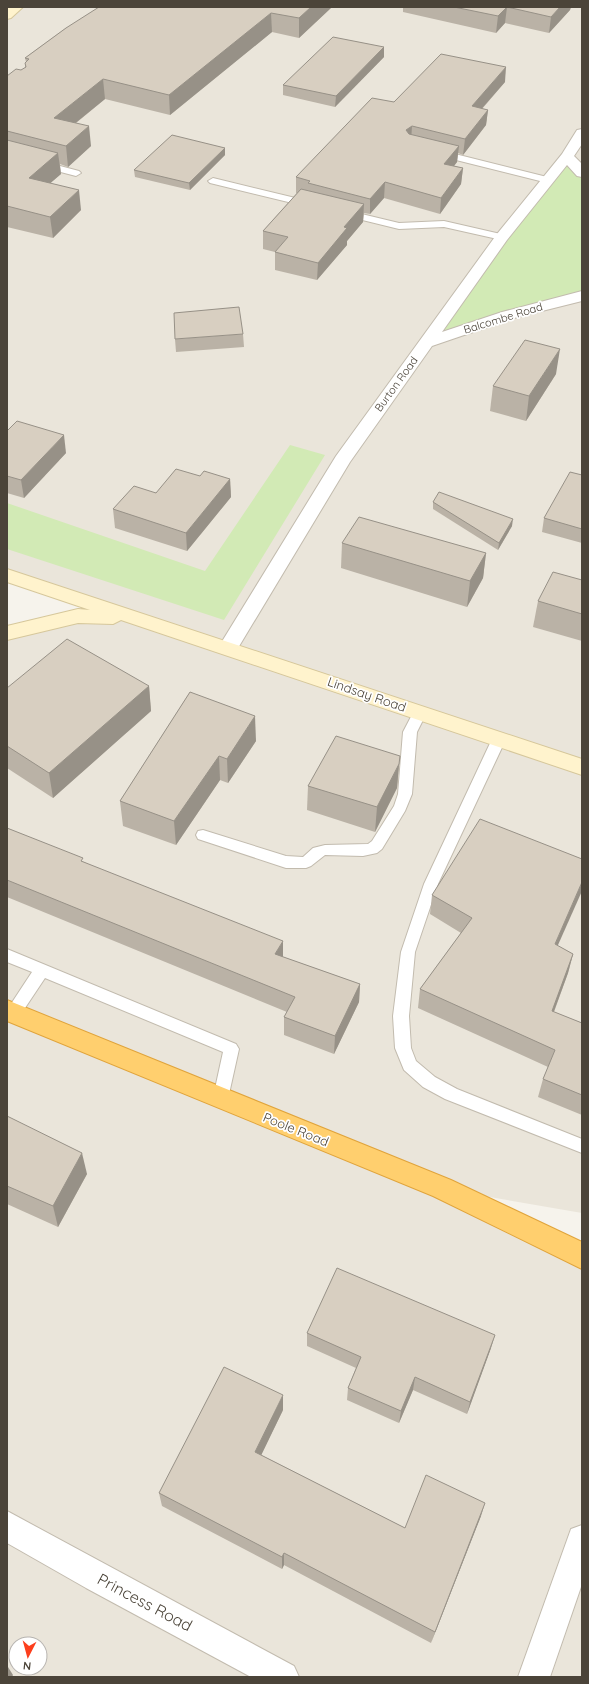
<svg xmlns="http://www.w3.org/2000/svg" width="589" height="1684" font-family="Quicksand,sans-serif">
<rect width="100%" height="100%" fill="#f6f3ec"/>
<path fill="#eae5da" fill-rule="evenodd" d="M7,7H582V1213L444,1189L582,1256V1677H7V633L110,616L7,575ZM16,1644H40V1668H16Z"/>
<g fill="#d2eab5">
<polygon points="567,156 582,173 582,296 426,343"/>
<polygon points="290,445 325,455 224,620 7,549 7,503 205,571"/>
</g>
<g fill="none" stroke-linecap="round" stroke-linejoin="round">
<g stroke="#c2bbae" stroke-width="2">
<g id="lane">
<polygon points="439,150 551,178 553,180 548,183 436,155 435,153 436,151"/>
<polygon points="7,152 79,171 81,173 76,176 7,158"/>
<polygon points="213,178 312,202 314,204 309,207 210,183 208,181"/>
<polygon points="345,210 399,223 444,221 505,235 507,237 502,240 444,227 399,229 342,215 340,213"/>
<polygon points="420,707 425,709 427,712 417,732 412,794 405,811 382,849 377,853 363,856 325,855 311,866 306,868 286,868 198,839 196,835 198,831 203,830 286,856 303,857 313,848 325,845 368,844 372,841 394,806 398,794 403,732 415,709"/>
<polygon points="499,734 504,736 506,739 438,884 415,952 409,1016 411,1048 416,1061 435,1077 457,1089 582,1139 582,1153 445,1099 423,1087 404,1070 395,1048 393,1016 401,952 424,884 492,739 494,736"/>
<polygon points="7,949 236,1044 239,1049 227,1103 221,1105 215,1103 213,1098 223,1052 45,978 19,1017 14,1018 9,1017 7,1013 9,1007 32,972 7,962"/>
</g>
</g>
<g stroke="#c2bbae" stroke-width="2">
<g id="street">
<polygon points="582,129 582,144 574,156 582,164 582,177 577,176 567,165 507,240 442,332 502,312 582,291 582,301 514,318 432,346 350,462 235,653 228,655 221,653 218,648 336,456 497,234 562,154 577,130"/>
<polygon points="7,1511 294,1666 299,1677 251,1677 86,1588 7,1543"/>
<polygon points="582,1525 582,1584 550,1677 518,1677 571,1529"/>
</g>
</g>
<g stroke="#d6c79b" stroke-width="2">
<g id="secondary">
<polygon points="9,7 23,7 11,18 7,19 7,9"/>
<polygon points="7,569 582,759 582,775 121,620 113,624 78,623 7,640 7,626 78,609 90,610 7,582"/>
</g>
</g>
<g stroke="#e0a43c" stroke-width="2">
<polygon id="highway" points="7,1000 451,1180 582,1242 582,1269 433,1196 7,1021"/>
</g>
<use href="#lane" fill="#fff" fill-rule="evenodd"/>
<use href="#street" fill="#fff" fill-rule="evenodd"/>
<use href="#secondary" fill="#fff3cd" fill-rule="evenodd"/>
<use href="#highway" fill="#ffcf6e" fill-rule="evenodd"/>
</g>
<g fill="#bab2a6">
<polygon points="332,7 299,38 272,32 170,115 105,99 76,123 91,146 68,167 60,164 61,174 50,183 81,210 53,238 7,227 7,76 21,70 25,68 25,63 26,62 25,58 66,28"/>
<polygon points="403,7 571,7 570,10 549,33 505,23 496,33 403,12"/>
<polygon points="384,47 384,57 335,107 283,95 283,85"/>
<polygon points="505,82 482,109 488,110 486,125 463,155 458,153 457,162 454,166 463,168 461,184 440,214 384,198 370,214 364,213 363,222 347,241 347,245 317,280 275,270 275,252 263,249 263,231 297,193 296,193 296,177 394,102"/>
<polygon points="225,148 225,155 190,190 135,177 134,170"/>
<polygon points="243,334 244,347 176,352 175,339"/>
<polygon points="556,374 526,421 490,411 493,386"/>
<polygon points="7,431 66,453 24,498 7,493"/>
<polygon points="582,475 582,543 542,532 544,518"/>
<polygon points="200,476 230,479 231,497 187,551 115,528 113,509"/>
<polygon points="433,502 512,526 498,550 433,509"/>
<polygon points="342,543 486,553 483,578 467,607 341,568"/>
<polygon points="582,580 582,641 533,627 538,601"/>
<polygon points="149,686 151,711 53,798 7,768 7,688"/>
<polygon points="190,692 256,741 228,783 220,780 176,845 123,826 120,801"/>
<polygon points="400,756 397,788 375,832 307,810 308,786"/>
<polygon points="7,828 84,862 283,957 360,984 359,1002 334,1054 284,1035 284,1017 287,1012 7,897"/>
<polygon points="432,895 558,946 573,954 568,973 554,1012 582,1023 582,1115 538,1097 543,1079 548,1067 418,1008 420,989 461,933 430,914"/>
<polygon points="7,1116 87,1174 58,1227 7,1204"/>
<polygon points="307,1333 491,1348 467,1414 413,1390 399,1423 347,1400 348,1388 356,1368 307,1346"/>
<polygon points="283,1410 261,1455 405,1528 481,1516 431,1643 284,1565 282,1569 162,1506 159,1493"/>
</g>
<g fill="#979187">
<polygon points="311,7 332,7 299,38 299,18"/>
<polygon points="507,7 505,23 496,33 498,16"/>
<polygon points="560,7 571,7 570,10 549,33 551,17"/>
<polygon points="271,13 272,32 170,115 169,95"/>
<polygon points="384,47 384,57 335,107 336,96"/>
<polygon points="506,67 505,82 470,122 472,106"/>
<polygon points="103,79 105,99 57,138 54,118"/>
<polygon points="488,110 486,125 463,155 465,139"/>
<polygon points="89,126 91,146 68,167 66,146"/>
<polygon points="412,126 411,142 406,130"/>
<polygon points="459,146 457,162 443,180 444,164"/>
<polygon points="225,148 225,155 190,190 189,183"/>
<polygon points="58,153 61,174 32,199 29,178"/>
<polygon points="463,168 461,184 440,214 441,198"/>
<polygon points="385,182 384,198 370,214 370,199"/>
<polygon points="79,190 81,210 53,238 50,217"/>
<polygon points="364,204 363,222 347,241 347,245 317,280 318,263 344,227"/>
<polygon points="560,349 556,374 526,421 529,396"/>
<polygon points="64,435 66,453 24,498 21,480"/>
<polygon points="230,479 231,497 187,551 186,533"/>
<polygon points="513,519 512,526 498,550 499,543"/>
<polygon points="486,553 483,578 467,607 470,581"/>
<polygon points="149,686 151,711 53,798 49,773"/>
<polygon points="255,716 256,741 228,783 227,759"/>
<polygon points="219,756 220,780 176,845 174,821"/>
<polygon points="399,764 397,788 375,832 377,807"/>
<polygon points="582,882 582,891 550,963 555,944"/>
<polygon points="283,941 283,959 275,954"/>
<polygon points="573,954 568,973 547,1030 552,1011"/>
<polygon points="360,984 359,1002 334,1054 335,1036"/>
<polygon points="82,1153 87,1174 58,1227 53,1206"/>
<polygon points="495,1335 491,1348 467,1414 470,1402"/>
<polygon points="415,1377 413,1390 399,1423 401,1411"/>
<polygon points="283,1395 283,1410 256,1466 255,1452"/>
<polygon points="485,1503 481,1516 431,1643 435,1632"/>
<polygon points="284,1553 284,1565 282,1569 282,1557"/>
<polygon points="8,1667 13,1675 12,1677 7,1677 7,1668"/>
</g>
<g fill="#d8cfc1" stroke="#979187">
<polygon points="99,7 311,7 299,18 271,13 169,95 103,79 54,118 89,126 66,146 7,131 7,76 16,69 21,70 26,67 25,63 29,59 25,58 66,28"/>
<polygon points="454,7 560,7 551,17 507,7 498,16"/>
<polygon points="333,37 384,47 336,96 283,85"/>
<polygon points="441,54 506,67 472,106 488,110 465,139 412,126 406,130 409,134 459,146 444,164 463,168 441,198 385,182 370,199 308,183 310,181 296,177 372,98 394,102"/>
<polygon points="172,135 225,148 189,183 134,170"/>
<polygon points="7,140 58,153 29,178 79,190 50,217 7,206"/>
<polygon points="301,189 364,204 344,227 347,228 318,263 275,252 288,237 263,231"/>
<polygon points="239,307 243,334 175,339 174,313"/>
<polygon points="525,340 560,349 529,396 493,386"/>
<polygon points="17,421 64,435 21,480 7,476 7,431"/>
<polygon points="176,469 200,476 204,471 230,479 186,533 113,509 134,486 156,493"/>
<polygon points="570,472 582,475 582,529 544,518"/>
<polygon points="439,492 513,519 499,543 433,502"/>
<polygon points="359,517 486,553 470,581 342,543"/>
<polygon points="553,572 582,580 582,614 538,601"/>
<polygon points="67,639 149,686 49,773 7,746 7,688"/>
<polygon points="190,692 255,716 227,759 219,756 174,821 120,801"/>
<polygon points="336,736 400,756 399,764 377,807 308,786"/>
<polygon points="480,819 582,859 582,882 555,944 573,954 552,1011 582,1023 582,1095 543,1079 555,1050 420,989 472,918 432,895"/>
<polygon points="7,828 83,858 81,861 283,941 275,954 360,984 335,1036 284,1017 295,997 7,880"/>
<polygon points="7,1116 82,1153 53,1206 7,1186"/>
<polygon points="337,1268 495,1335 470,1402 415,1377 401,1411 348,1388 361,1357 307,1333"/>
<polygon points="224,1367 283,1395 255,1452 405,1528 426,1475 485,1503 435,1632 284,1553 282,1557 159,1493"/>
</g>
<g text-anchor="middle" stroke-width="3.5" stroke-linejoin="round" paint-order="stroke">
<g font-size="11" fill="#4b4439" stroke="#fff">
<text transform="translate(503 318) rotate(-17)" y="4">Balcombe Road</text>
<text transform="translate(396 384) rotate(-54)" y="4">Burton Road</text>
</g>
<g font-size="13" fill="#4b4439" stroke="#fff">
<text transform="translate(367 694) rotate(19)" y="5">Lindsay Road</text>
<text transform="translate(296 1129) rotate(22)" y="5">Poole Road</text>
</g>
<g font-size="16" fill="#4b4439" stroke="#fff">
<text transform="translate(145 1602) rotate(28)" y="6">Princess Road</text>
</g>
</g>
<rect width="589" height="1684" fill="none" stroke="#4b4439" stroke-width="16"/>
<g transform="translate(28 1656) rotate(186)"><circle r="19" fill="#ffffff" stroke="#b7b4b0"/>
<path d="M0-3L7 15L0 10L-7 15Z" fill="#fc3f1d"/>
<text y="-6" font-size="11" font-weight="bold" text-anchor="middle" fill="#4b4439">N</text>
</g>
</svg>
